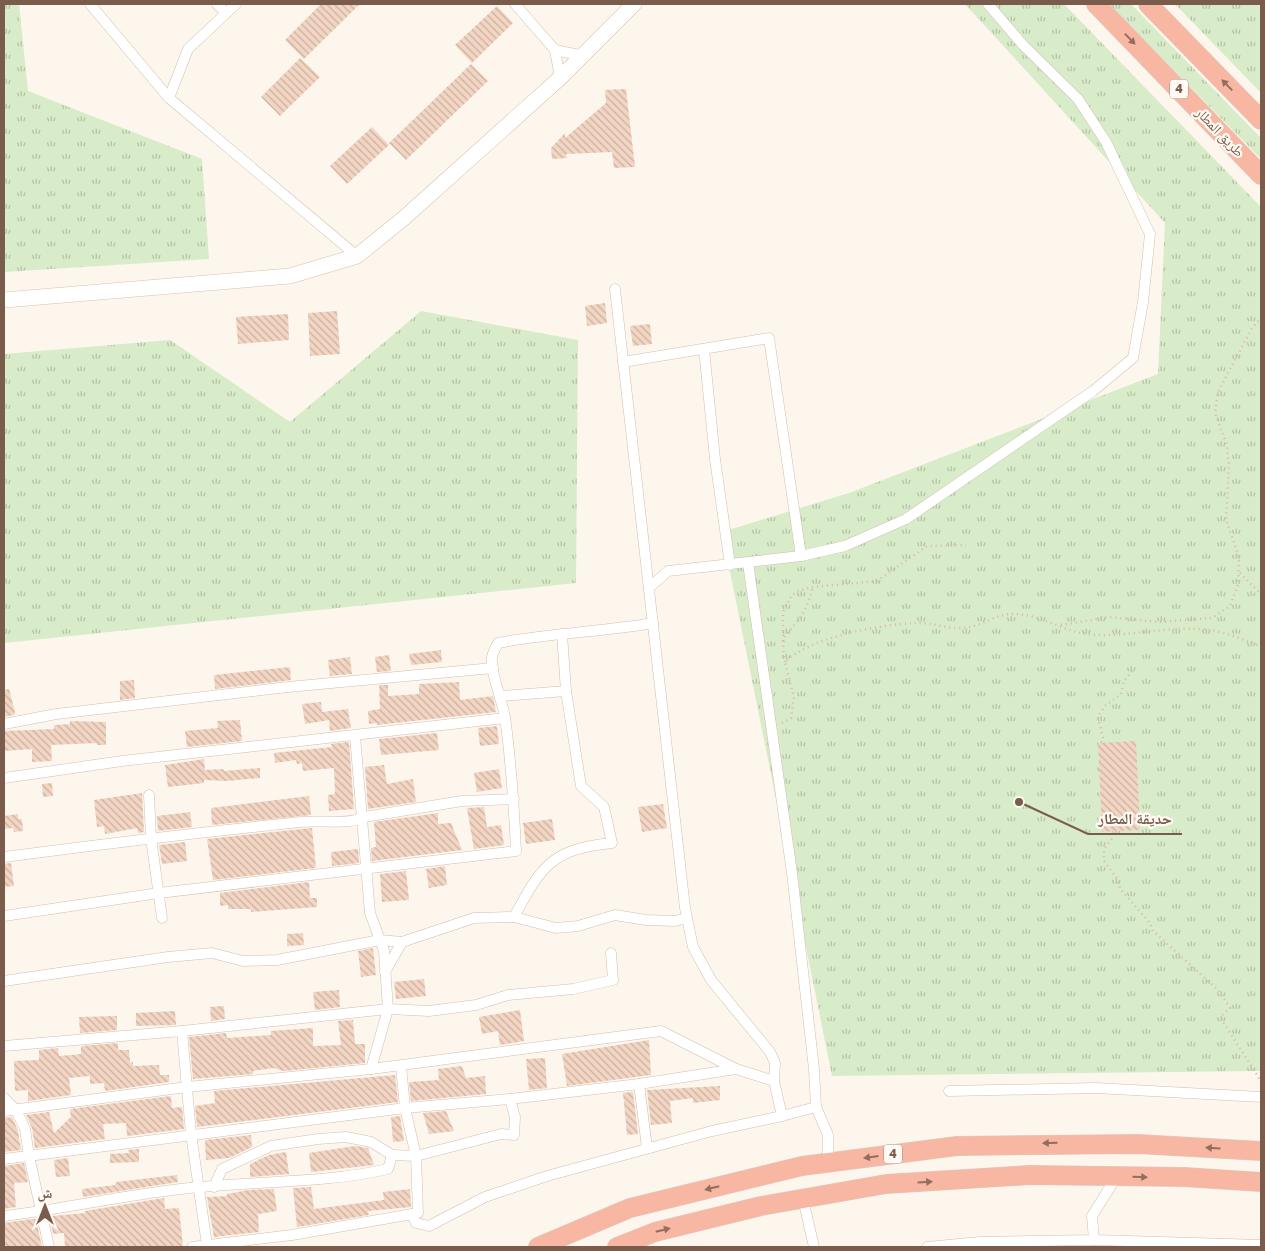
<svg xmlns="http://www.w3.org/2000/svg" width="1265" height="1251" font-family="'Golos Text','Noto Naskh Arabic',sans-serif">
<defs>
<pattern id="grass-tufts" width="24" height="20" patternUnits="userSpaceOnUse" patternTransform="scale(1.25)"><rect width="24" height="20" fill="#d8ecc9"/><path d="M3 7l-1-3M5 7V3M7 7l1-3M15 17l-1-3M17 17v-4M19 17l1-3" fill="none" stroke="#b4c2a5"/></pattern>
<pattern id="building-back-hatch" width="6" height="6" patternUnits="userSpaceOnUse" patternTransform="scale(1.25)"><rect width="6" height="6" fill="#f3d5c3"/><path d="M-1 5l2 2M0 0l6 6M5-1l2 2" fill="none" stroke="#cab0a1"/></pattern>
</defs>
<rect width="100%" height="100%" fill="#fdf6ec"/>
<g fill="url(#grass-tufts)">
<polygon points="4,4 19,4 28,91 202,159 209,259 4,272"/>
<polygon points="965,4 1064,4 1261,207 1261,1071 832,1076 722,532 849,493 1158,374 1165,223"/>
<polygon points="1109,4 1131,4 1261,138 1261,159"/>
<polygon points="1175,4 1258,4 1261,7 1261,93"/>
<polygon points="421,311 578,340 576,583 4,643 4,354 170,340 290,422"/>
</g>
<g fill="url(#building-back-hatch)">
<polygon points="321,4 360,4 304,59 285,40"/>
<polygon points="497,6 513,23 472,63 455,45"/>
<polygon points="300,58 320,77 280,116 261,97"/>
<polygon points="471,64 488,81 406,160 389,143"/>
<polygon points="626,89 635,167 614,168 612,152 566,154 567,158 552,159 551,148 565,133 565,138 606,103 605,90"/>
<polygon points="372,127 389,145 347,184 330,166"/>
<polygon points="605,303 607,323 587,326 585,306"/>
<polygon points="337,311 340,354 310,356 308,313"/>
<polygon points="288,314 289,340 238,344 236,317"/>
<polygon points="650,324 652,344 633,346 630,326"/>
<polygon points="441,650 442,662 411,665 409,654"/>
<polygon points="389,655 391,671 377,672 375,657"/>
<polygon points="350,657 352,674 330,676 328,660"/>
<polygon points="290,667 291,680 215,689 214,675"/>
<polygon points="134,680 135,698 120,700 120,681"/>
<polygon points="459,682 460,700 493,696 496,712 377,725 377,723 369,724 368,711 380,709 379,685 388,685 388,696 419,694 419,684"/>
<polygon points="9,689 15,712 14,715 4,717 4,690"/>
<polygon points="321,702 322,712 348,709 351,728 330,731 329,720 305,724 302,704"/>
<polygon points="240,720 242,741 187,747 185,731 218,728 217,721"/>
<polygon points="70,721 106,722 106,745 97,745 97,743 51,745 52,761 32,762 32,749 4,751 4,731 54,729 54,725 70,724"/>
<polygon points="497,726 499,744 480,746 478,728"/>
<polygon points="437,733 439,750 381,755 379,739"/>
<polygon points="1136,741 1140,830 1102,832 1098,743"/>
<polygon points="349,742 354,809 329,811 328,795 335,794 334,768 303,771 302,763 297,764 296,760 275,763 274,753 332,747 331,744"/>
<polygon points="204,759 205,770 223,769 224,771 260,768 260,778 227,781 204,780 204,783 168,787 165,765"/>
<polygon points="384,765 387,784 413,779 416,802 368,809 365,767"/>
<polygon points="499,769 502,788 477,792 474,773"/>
<polygon points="52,783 53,796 43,797 42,784"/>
<polygon points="142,793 144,832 138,833 137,828 105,834 104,826 97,827 94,800"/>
<polygon points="309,796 311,815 212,825 211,808"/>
<polygon points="663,804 667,828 642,832 638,807"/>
<polygon points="484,807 487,827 501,825 504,845 474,849 467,808"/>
<polygon points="190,812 192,827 158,831 157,816"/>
<polygon points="438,813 438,824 451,823 462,850 372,861 371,848 376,847 374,822"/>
<polygon points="18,814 18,819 22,819 23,831 14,832 13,828 4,829 4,816"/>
<polygon points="552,819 555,840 526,844 523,823"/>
<polygon points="312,828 316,868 213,880 207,839"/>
<polygon points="185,842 187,861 162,864 159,845"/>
<polygon points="358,849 359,863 332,866 331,852"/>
<polygon points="11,863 14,886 4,887 4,864"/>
<polygon points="445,866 447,885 429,888 426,869"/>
<polygon points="406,871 409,900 382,902 380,874"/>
<polygon points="309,882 310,898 317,898 317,907 251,912 251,909 228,909 228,905 220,906 220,893"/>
<polygon points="303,933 304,945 287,946 287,934"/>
<polygon points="373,948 376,975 361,977 358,951"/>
<polygon points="424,979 426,996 396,999 394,982"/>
<polygon points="339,990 340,1007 315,1010 313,992"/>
<polygon points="224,1006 225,1019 211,1021 210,1007"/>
<polygon points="520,1010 524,1041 500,1045 498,1031 482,1034 479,1017"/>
<polygon points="175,1011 176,1025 136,1026 136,1013"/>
<polygon points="117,1016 117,1030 80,1033 79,1017"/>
<polygon points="353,1020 355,1044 365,1044 365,1063 284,1071 273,1068 253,1071 253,1074 193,1079 189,1037 226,1033 227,1038 271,1035 271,1031 313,1028 313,1046 341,1045 338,1021"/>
<polygon points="649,1040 651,1075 567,1086 562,1054"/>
<polygon points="118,1043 118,1050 129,1050 130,1063 133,1062 133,1066 159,1065 160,1075 169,1075 169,1082 105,1091 104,1083 90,1084 90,1076 69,1078 71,1095 28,1101 28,1090 15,1091 14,1061 39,1060 39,1050 58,1048 59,1056 72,1055 81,1054 81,1046"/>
<polygon points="545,1058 547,1088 529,1090 526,1059"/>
<polygon points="462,1066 466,1078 485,1076 486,1094 411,1101 409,1082 439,1080 438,1069"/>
<polygon points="395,1075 398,1102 197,1127 195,1106 215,1103 214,1091"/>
<polygon points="720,1086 720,1100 693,1103 693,1098 670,1101 672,1123 651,1125 647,1090"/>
<polygon points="633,1092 638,1134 627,1135 623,1093"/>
<polygon points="171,1096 172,1108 182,1107 184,1129 127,1136 126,1123 103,1124 105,1139 35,1148 32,1128 26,1115 49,1112 54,1133 71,1117 70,1109"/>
<polygon points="446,1111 454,1131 429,1134 423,1113"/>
<polygon points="400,1116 404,1141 393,1142 391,1117"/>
<polygon points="12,1117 18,1131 21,1150 4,1152 4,1118"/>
<polygon points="251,1135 252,1147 229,1158 206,1160 205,1140"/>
<polygon points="355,1146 368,1148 374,1165 311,1172 309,1153"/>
<polygon points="139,1149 139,1162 110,1163 110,1154 129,1153 128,1150"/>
<polygon points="286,1152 289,1174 250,1177 250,1164 269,1155"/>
<polygon points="68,1158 70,1176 56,1177 54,1160"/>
<polygon points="24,1163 28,1182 14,1183 16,1207 4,1209 4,1166"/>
<polygon points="177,1175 178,1182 83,1197 82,1189 115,1185 116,1182"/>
<polygon points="311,1187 314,1209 384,1200 383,1192 410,1189 411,1207 368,1211 369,1215 297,1227 293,1188"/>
<polygon points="274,1189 277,1211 258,1214 259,1232 214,1237 207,1197 227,1196 227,1194 248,1190"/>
<polygon points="164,1198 165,1209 179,1208 183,1246 65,1247 64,1233 53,1234 50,1218 52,1216 85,1213 85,1211"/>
<polygon points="32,1219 36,1219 42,1247 4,1247 4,1223"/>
</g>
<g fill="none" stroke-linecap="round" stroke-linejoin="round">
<g stroke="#d1beb0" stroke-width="11">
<g id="street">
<polyline points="90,4 169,98"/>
<polyline points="217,4 226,13"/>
<polyline points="236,4 188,49 169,98 357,256"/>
<polyline points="515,4 555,50"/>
<polyline points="560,78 555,50 584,56"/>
<polyline points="615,289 685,908 693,947 711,980 770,1052 775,1063 774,1081"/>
<polyline points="704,349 715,459 730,565"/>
<polyline points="623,362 769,338 801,556"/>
<polyline points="748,563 792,873 814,1069 816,1107"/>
<polyline points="649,588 668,571 801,556 845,546 906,519 1093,391 1133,358 1143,302 1150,234 1106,142 1078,99 1023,45 988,4"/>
<polyline points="501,696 566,691"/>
<polyline points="4,724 56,714 288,687 493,668"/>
<polyline points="355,736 370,913 384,951 388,1009 371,1069"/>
<polyline points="4,778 122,761 505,718"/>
<polyline points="149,795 151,838 162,918"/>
<path d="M4,857C103,844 202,832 301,822C318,820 352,825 364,817L462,801L514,799"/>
<path d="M4,916L159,893L516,851C514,806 511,761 505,717C502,700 490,671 492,657C493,652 496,647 498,643C549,633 601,632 653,623"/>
<path d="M514,917C541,867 551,849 612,843L604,807L581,786L566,691L562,634"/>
<polyline points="385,972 402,942"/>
<polyline points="4,981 168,957 212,953 243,961 277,960 380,940 402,942 474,918 514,917 556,928 578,926 615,915 646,920 675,921 687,918"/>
<polyline points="182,1031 191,1134 207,1245"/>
<polyline points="4,1046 182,1031 388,1009 429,1011 476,1005 508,995 573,989 613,980 611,953"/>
<polyline points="639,1084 647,1148"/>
<polyline points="949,1091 1096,1088 1261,1097"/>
<polyline points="4,1098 16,1110 25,1129 29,1156 49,1247"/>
<polyline points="4,1111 187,1087 371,1069 661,1031 736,1069"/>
<polyline points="4,1159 405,1108 510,1099 639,1084 736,1069 774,1081 782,1116"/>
<polyline points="214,1187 222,1169 271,1146 318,1139 346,1137 371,1142 392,1155"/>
<polyline points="803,1199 814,1247"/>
<polyline points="412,1214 416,1223 429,1226 485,1197 547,1176 712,1131 782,1116 816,1107 828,1135 828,1163"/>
<path d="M4,1216C69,1208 134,1193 199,1187C263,1181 326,1183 388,1169L392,1155L416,1156L501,1134L514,1135L515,1117L510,1099"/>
<polyline points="1094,1240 1261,1245"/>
<polyline points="192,1247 292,1235 418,1213 416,1156 405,1108 401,1066"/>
<polyline points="927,1247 980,1242 1094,1240 1092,1216 1117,1176"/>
</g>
</g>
<g stroke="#d6c0b0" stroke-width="16">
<polyline id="secondary" points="4,300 290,276 357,256 404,218 560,78 634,4"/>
</g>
<g stroke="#dad1cd" stroke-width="20">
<g id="highway">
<polyline points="1096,4 1261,175"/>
<polyline points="1148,4 1261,120"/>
<polyline points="538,1247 630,1208 802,1166 957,1146 1138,1144 1261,1151"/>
<polyline points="617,1247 655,1232 761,1206 886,1184 1030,1175 1184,1177 1261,1182"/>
</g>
</g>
<g stroke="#d9b8a5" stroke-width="2.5" stroke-dasharray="1 4" stroke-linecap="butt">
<polyline points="1240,573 1261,594"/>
<polyline points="1061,625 1109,617 1159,622 1212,618 1230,606 1238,585 1239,557 1226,520 1229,466 1227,445 1215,413 1218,392 1252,328 1261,318"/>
<polyline points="783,641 783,612 791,596 798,591 813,587 877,581 927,546 966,545"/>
<path d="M785,662C779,629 789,637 803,613C808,605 810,596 813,587"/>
<path d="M782,723L791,718L794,697L785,662C811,637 878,625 914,623C930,622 946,629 963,628C982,627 997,612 1017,614C1045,616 1069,635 1097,635C1131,636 1165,627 1199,629C1221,630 1241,639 1261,646"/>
<polyline points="1103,738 1098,716 1105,706 1121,694 1124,681 1133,670"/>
<polyline points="1112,839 1104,849 1104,861 1116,877 1121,890 1150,923 1153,931 1218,990 1230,1008 1221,1016 1223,1022 1261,1081"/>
</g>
<use href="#street" stroke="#fff" stroke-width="10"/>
<use href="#secondary" stroke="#fff" stroke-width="15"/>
<use href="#highway" stroke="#f7b7a3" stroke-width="19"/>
</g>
<defs><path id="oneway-solid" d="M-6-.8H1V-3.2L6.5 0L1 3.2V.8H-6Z" transform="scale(1.25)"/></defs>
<g fill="#936e5e">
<use href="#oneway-solid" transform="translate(1130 39) rotate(46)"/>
<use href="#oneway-solid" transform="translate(1227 85) rotate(-134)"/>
<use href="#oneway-solid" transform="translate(1050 1143) rotate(178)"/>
<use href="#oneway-solid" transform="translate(1213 1148) rotate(-177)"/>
<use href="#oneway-solid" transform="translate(871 1157) rotate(172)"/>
<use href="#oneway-solid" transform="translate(1140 1177) rotate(1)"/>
<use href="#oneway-solid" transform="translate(925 1182) rotate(-4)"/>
<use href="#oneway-solid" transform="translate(712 1188) rotate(166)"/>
<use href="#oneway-solid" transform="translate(663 1230) rotate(-14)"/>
</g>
<g text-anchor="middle" stroke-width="4.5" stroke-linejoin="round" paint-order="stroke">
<g fill="#fffaf3" stroke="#a28b7f" stroke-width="1">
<rect x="1170" y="79.5" width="18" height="19" rx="4"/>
<rect x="884" y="1144.5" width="18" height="19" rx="4"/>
</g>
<g font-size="12" font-weight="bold" fill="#7a5c4d">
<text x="1179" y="93">4</text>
<text x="893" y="1158">4</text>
</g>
<g font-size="14" fill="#7a5c4d" stroke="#fffaf3">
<text transform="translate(1220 132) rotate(46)" y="5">طريق المطار</text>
</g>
</g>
<path fill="none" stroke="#7a5c4d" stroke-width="2" d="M1019 802L1088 834H1182"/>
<circle fill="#7a5c4d" stroke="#fffaf3" stroke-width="2" cx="1019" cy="802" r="5"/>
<g font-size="15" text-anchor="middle" font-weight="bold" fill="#7a5c4d" stroke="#fffaf3" stroke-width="4.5" stroke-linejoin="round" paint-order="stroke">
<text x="1135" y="824">حديقة المطار</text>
</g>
<rect width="1265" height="1251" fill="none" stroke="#7a5c4d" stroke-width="10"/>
<g transform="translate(45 1206)" stroke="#fffaf3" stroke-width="4" paint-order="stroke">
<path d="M0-4L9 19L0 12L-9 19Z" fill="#7a5c4d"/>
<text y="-8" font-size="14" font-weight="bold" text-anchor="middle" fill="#7a5c4d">ش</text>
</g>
</svg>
